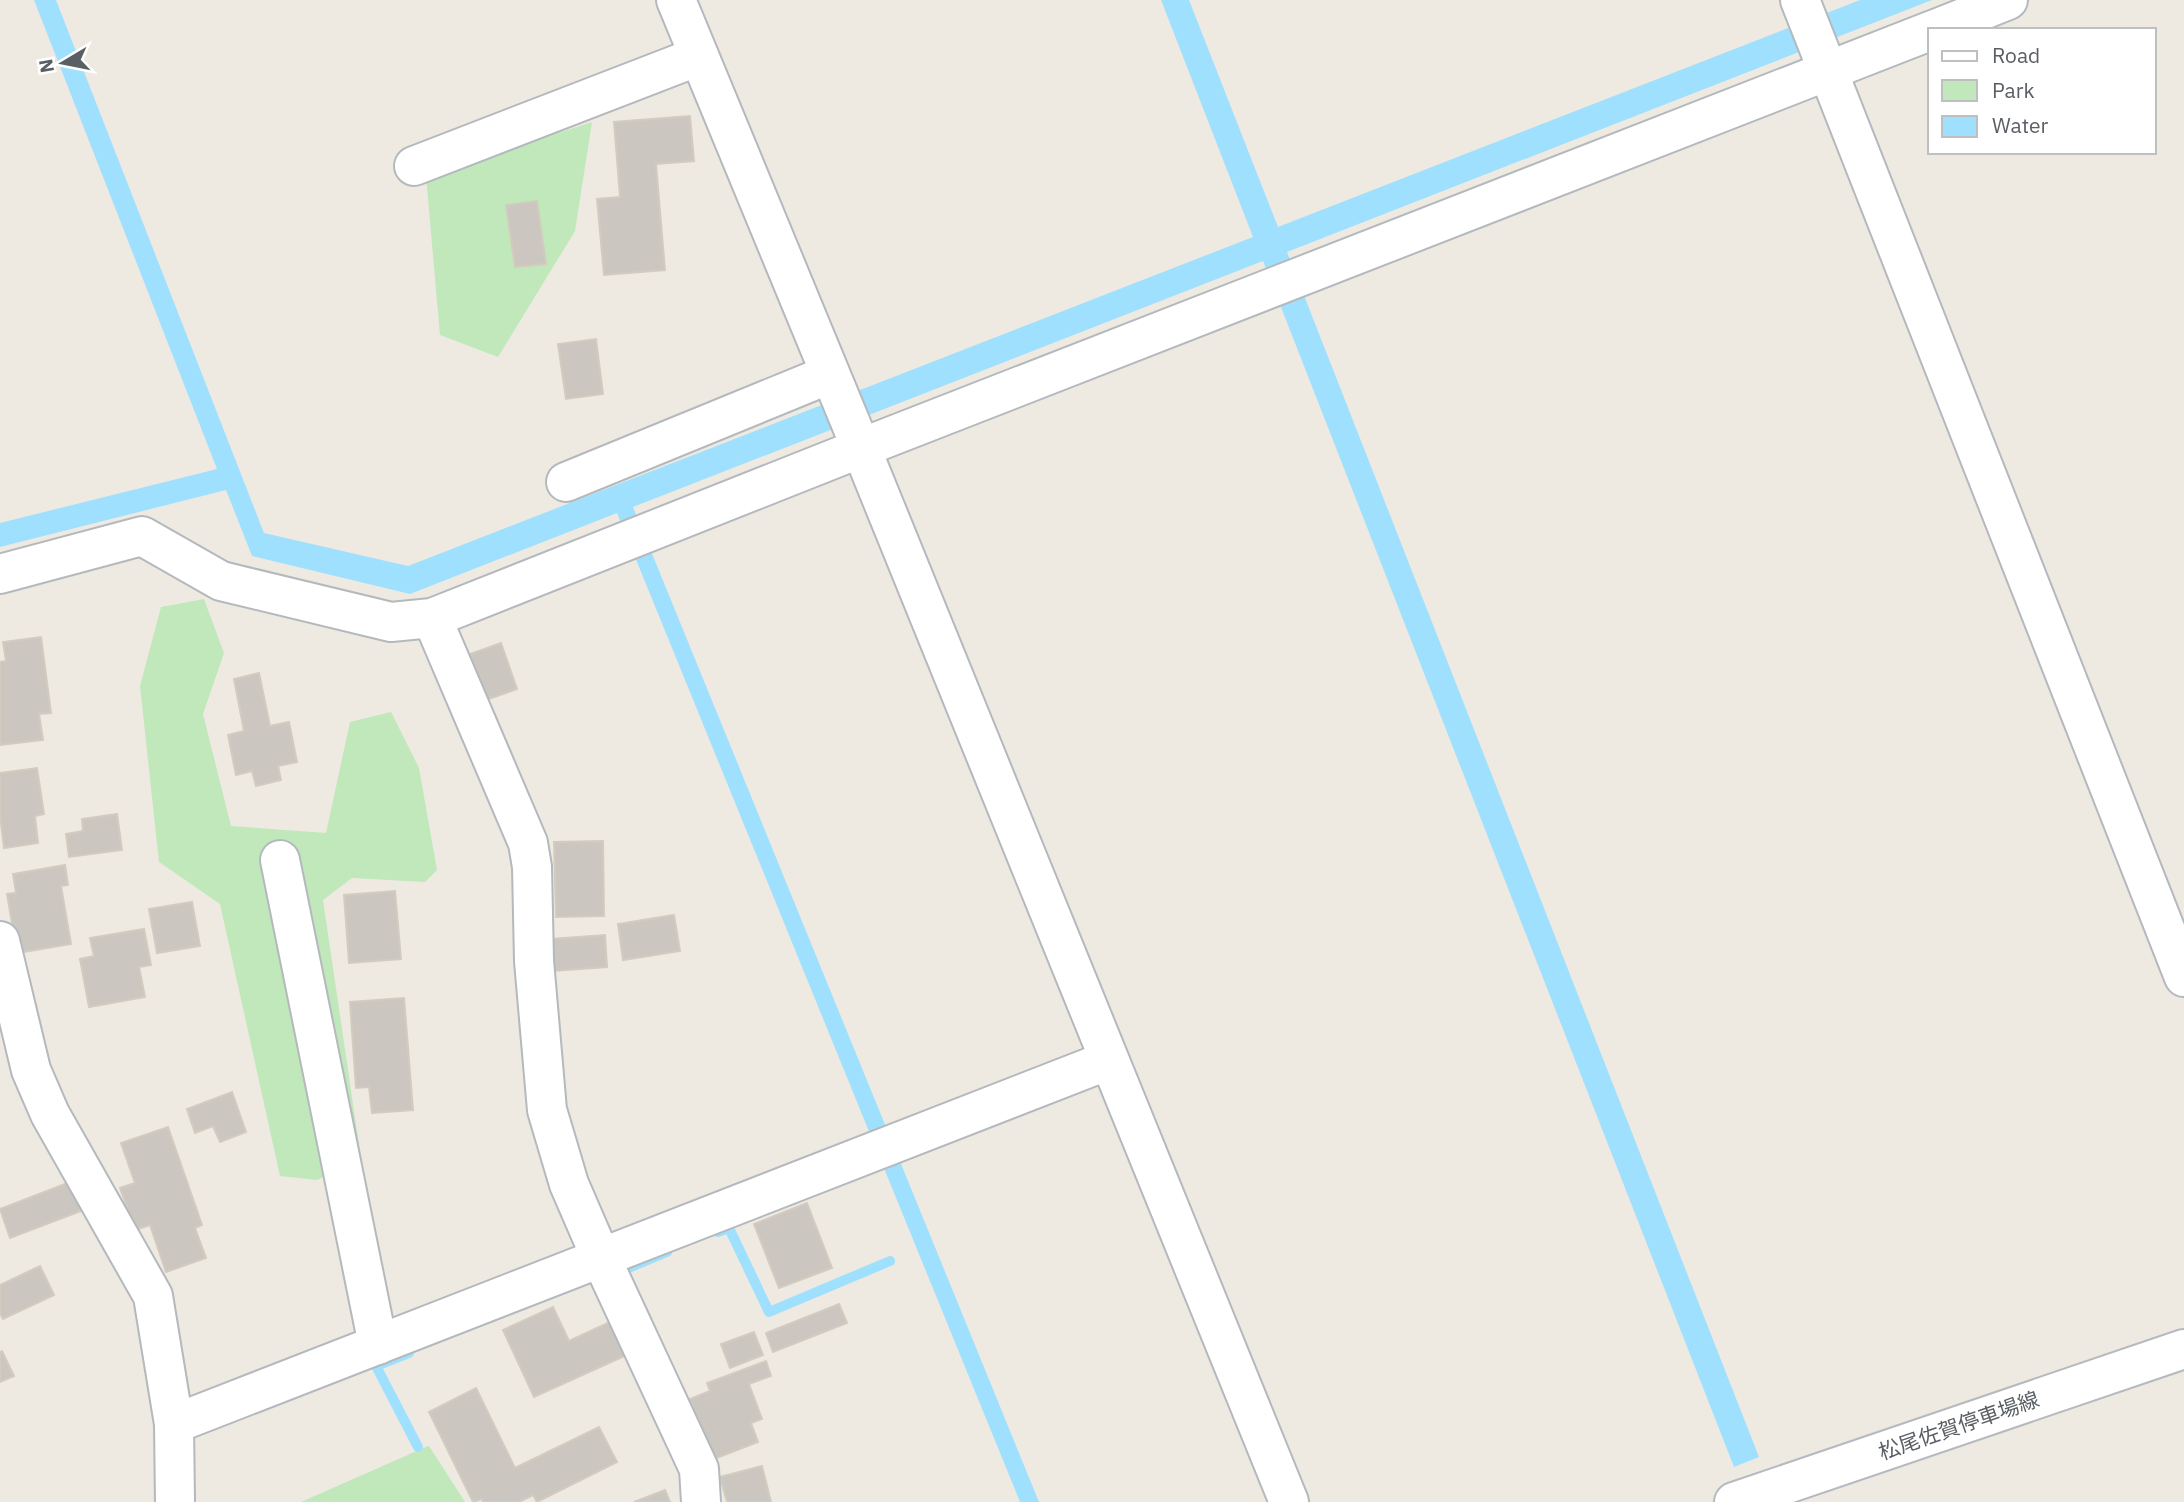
<svg xmlns="http://www.w3.org/2000/svg" width="2184" height="1502" font-family="'IBM Plex Sans','Noto Sans JP',sans-serif">
<rect width="100%" height="100%" fill="#eeeae1"/>
<g fill="#c0e8bb">
<polygon points="592,122 575,231 498,357 440,335 426,176"/>
<polygon points="204,599 224,653 203,714 231,826 326,833 350,722 391,712 419,768 437,870 425,882 352,878 323,900 361,1158 317,1180 280,1176 220,904 159,862 140,686 161,607"/>
<polygon points="429,1446 465,1502 301,1502 428,1446"/>
</g>
<polygon fill="#a0e0ff" points="34,0 56,0 264,533 408,566 1253,237 1161,0 1189,0 1278,227 1860,0 1932,0 1287,252 1759,1457 1734,1467 1263,261 633,507 1039,1502 1020,1502 617,513 410,594 252,556 226,490 0,547 0,523 217,469"/>
<g fill="none" stroke-linecap="round" stroke-linejoin="round">
<g stroke="#a0e0ff" stroke-width="10">
<polyline points="718,1232 729,1228 769,1312 890,1261"/>
<polyline points="621,1271 667,1252"/>
<polyline points="409,1353 376,1366 418,1447"/>
</g>
</g>
<g fill="#cbc7c0" stroke="#d3cbbf" stroke-width="2">
<polygon points="690,116 694,161 656,164 665,270 604,275 597,199 620,197 614,122"/>
<polygon points="537,201 546,264 515,267 506,205"/>
<polygon points="596,339 603,394 566,399 558,344"/>
<polygon points="41,637 51,713 39,714 43,740 0,745 0,662 6,661 3,642"/>
<polygon points="501,643 517,689 486,700 470,654"/>
<polygon points="259,673 270,726 289,722 297,762 278,766 281,780 256,786 252,771 236,775 228,735 244,731 234,679"/>
<polygon points="37,768 44,814 35,816 38,843 4,848 0,815 0,773"/>
<polygon points="117,814 122,850 69,857 66,834 83,831 82,819"/>
<polygon points="603,841 604,916 556,917 554,842"/>
<polygon points="65,865 68,885 61,886 71,944 17,953 7,894 16,893 13,874"/>
<polygon points="395,891 401,959 349,963 344,895"/>
<polygon points="192,902 200,946 157,953 149,909"/>
<polygon points="674,915 680,951 623,960 618,924"/>
<polygon points="144,929 151,965 139,967 145,997 89,1007 80,959 94,956 90,938"/>
<polygon points="605,935 607,967 553,971 551,939"/>
<polygon points="404,998 413,1110 372,1113 369,1087 356,1088 350,1002"/>
<polygon points="232,1092 246,1132 220,1142 213,1126 195,1133 187,1109"/>
<polygon points="168,1127 202,1225 195,1228 206,1258 166,1272 150,1225 135,1230 120,1188 135,1183 121,1143"/>
<polygon points="70,1182 81,1211 10,1238 0,1209"/>
<polygon points="807,1203 832,1268 779,1288 754,1224"/>
<polygon points="40,1266 54,1295 3,1319 0,1313 0,1285"/>
<polygon points="839,1304 847,1323 773,1352 766,1333"/>
<polygon points="553,1307 569,1341 614,1320 629,1354 534,1397 503,1330"/>
<polygon points="754,1332 763,1355 730,1368 721,1344"/>
<polygon points="2,1351 14,1376 0,1382 0,1352"/>
<polygon points="766,1361 771,1376 749,1384 762,1419 751,1423 758,1442 714,1459 690,1399 710,1391 707,1383"/>
<polygon points="476,1388 515,1468 599,1427 617,1462 537,1502 533,1495 519,1502 483,1502 482,1499 473,1502 429,1412"/>
<polygon points="762,1466 771,1502 727,1502 720,1477"/>
<polygon points="665,1490 670,1502 634,1502"/>
</g>
<g fill="none" stroke-linecap="round" stroke-linejoin="round">
<g stroke="#b4b9bd" stroke-width="42">
<g id="minor">
<polyline points="676,0 861,448 1289,1502"/>
<polyline points="1800,0 2184,977"/>
<polyline points="1933,30 2008,0"/>
<polyline points="414,166 699,56"/>
<polyline points="566,482 830,374"/>
<polyline points="0,574 142,536 221,581 391,622 432,618 861,448 1930,31"/>
<polyline points="432,618 528,843 532,867 534,961 547,1110 569,1184 601,1258 699,1469 701,1502"/>
<polyline points="280,860 378,1345"/>
<polyline points="0,941 31,1070 50,1114 153,1296 174,1424 175,1502"/>
<polyline points="174,1424 1109,1060"/>
</g>
</g>
<g stroke="#b5babf" stroke-width="42">
<polyline id="secondary" points="1734,1502 2184,1349"/>
</g>
<use href="#minor" stroke="#fff" stroke-width="38"/>
<use href="#secondary" stroke="#fff" stroke-width="38"/>
</g>
<g text-anchor="middle" stroke-width="5" stroke-linejoin="round" paint-order="stroke">
<g font-size="21" fill="#5a5f64" stroke="#fff">
<text transform="translate(1959 1426) rotate(-19)" y="7">松尾佐賀停車場線</text>
</g>
</g>
<rect x="1928" y="28" width="228" height="126" fill="#ffffff" stroke="#bdbfc1" stroke-width="2"/>
<rect x="1942" y="51" width="35" height="10" fill="#ffffff" stroke="#bdbfc1" stroke-width="2"/>
<text x="1992" y="63" font-size="21" fill="#5a5f64">Road</text>
<rect x="1942" y="80" width="35" height="21" fill="#c0e8bb" stroke="#bdbfc1" stroke-width="2"/>
<text x="1992" y="98" font-size="21" fill="#5a5f64">Park</text>
<rect x="1942" y="116" width="35" height="21" fill="#a0e0ff" stroke="#bdbfc1" stroke-width="2"/>
<text x="1992" y="133" font-size="21" fill="#5a5f64">Water</text>
<g transform="translate(63 63) rotate(260)" stroke="#ffffff" stroke-width="5" paint-order="stroke">
<path d="M0-5L12 26L0 18L-12 26Z" fill="#5a5f64"/>
<text y="-10" font-size="19" font-weight="bold" text-anchor="middle" fill="#5a5f64">N</text>
</g>
</svg>
